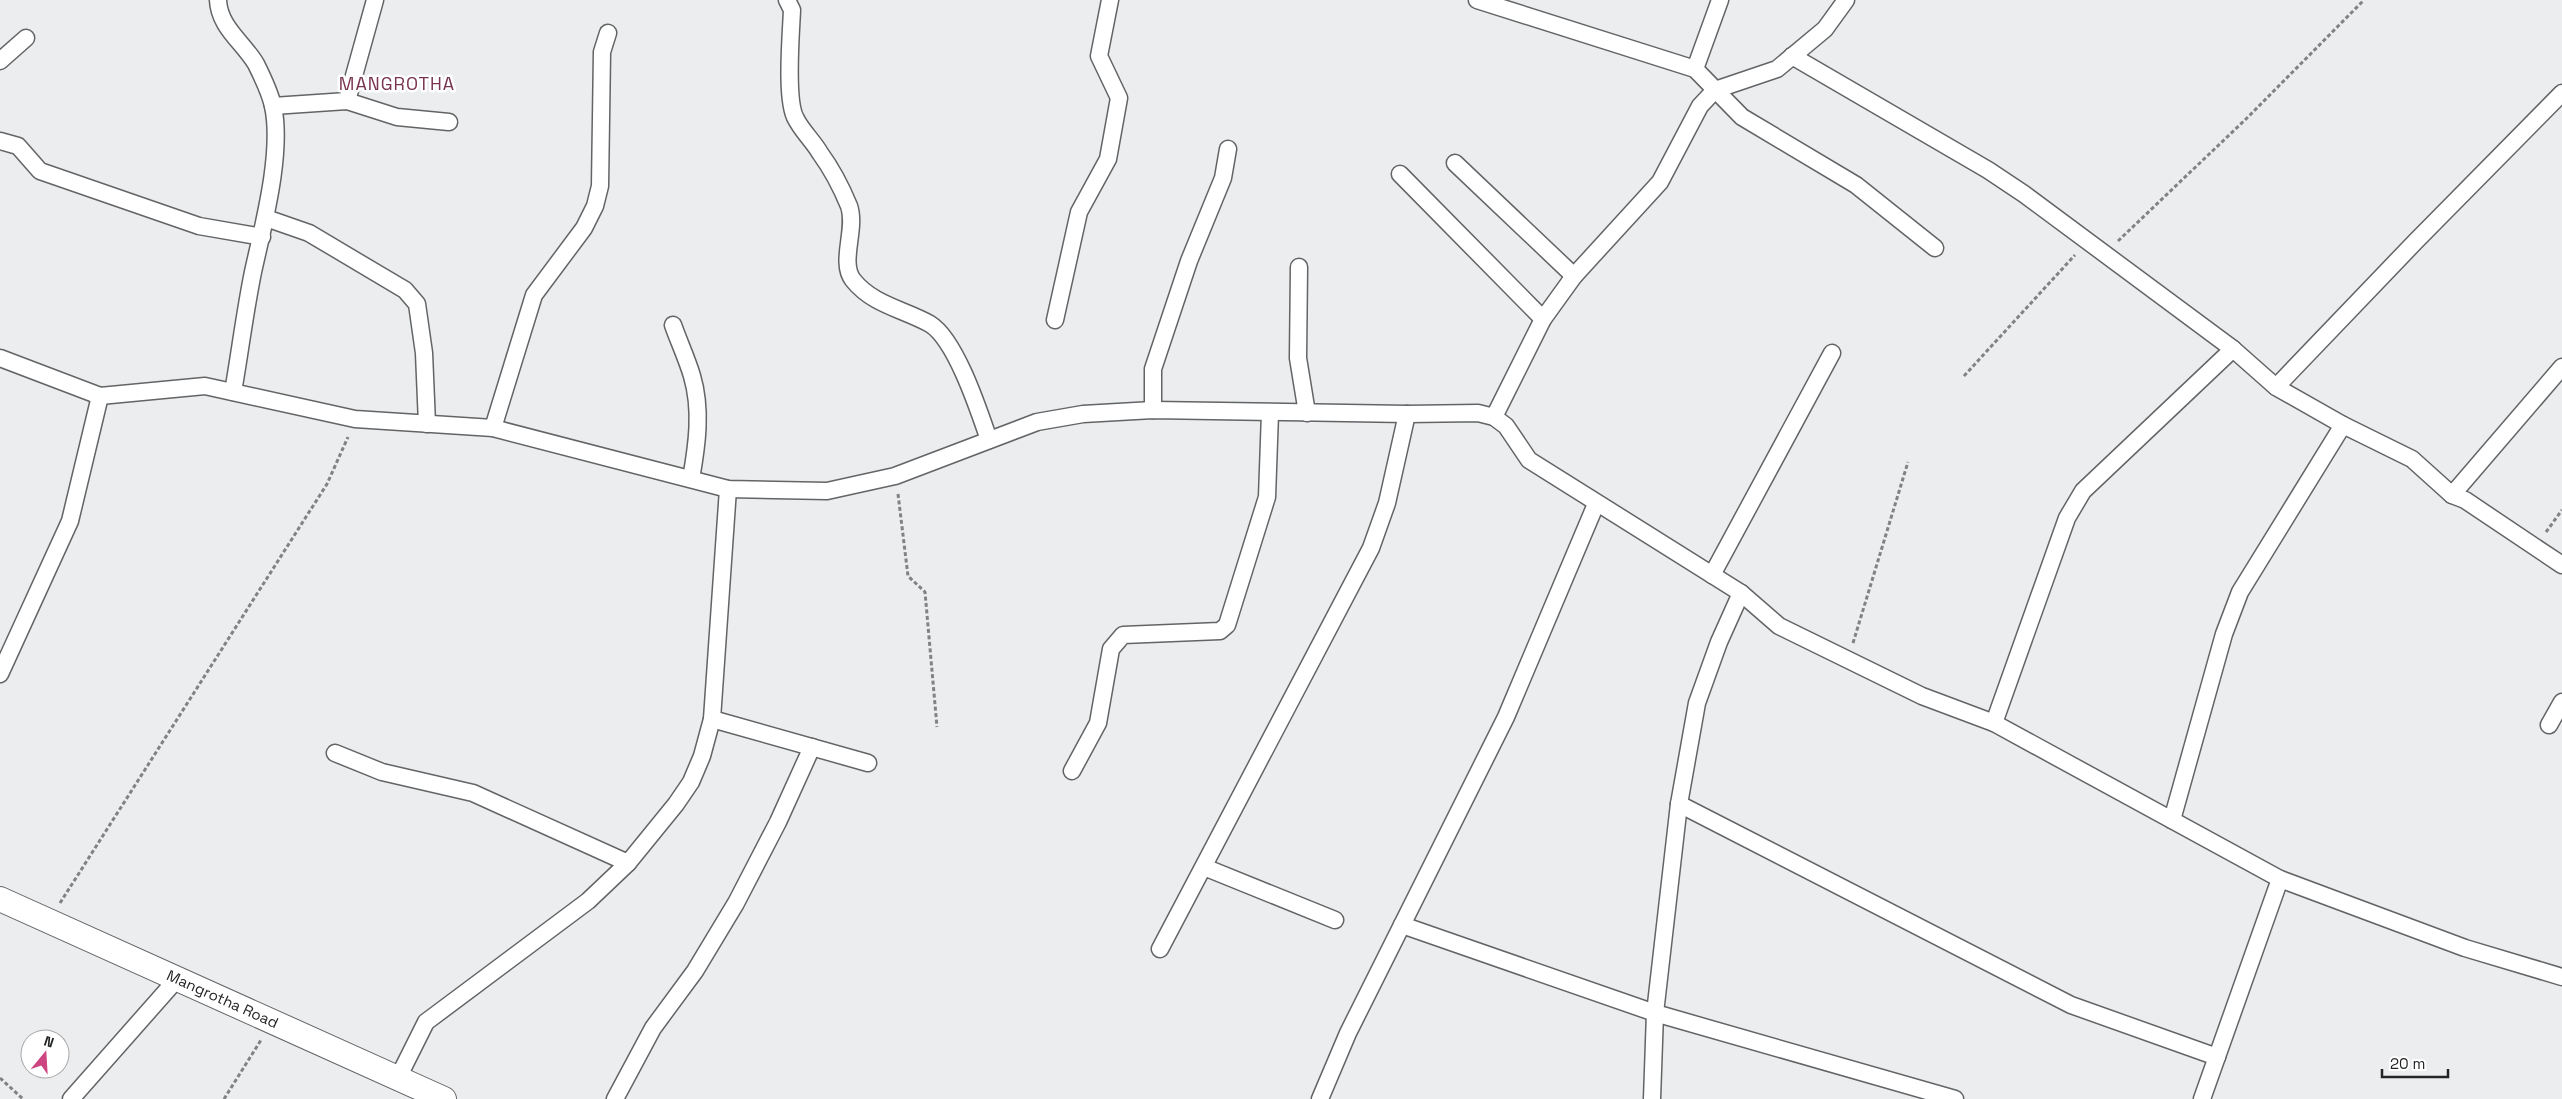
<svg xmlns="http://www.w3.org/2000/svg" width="2562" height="1099" font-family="'Space Grotesk',sans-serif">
<rect width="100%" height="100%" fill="#ebedef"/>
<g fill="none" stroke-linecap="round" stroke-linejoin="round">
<g stroke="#626466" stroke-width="19">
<g id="minor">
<path d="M218,0C219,27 243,42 256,64C262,76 270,93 273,106C283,153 263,226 253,272C245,311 240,352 233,392"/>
<path d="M787,0L792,10C791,34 785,101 796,119C802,131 813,141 820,153C831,168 842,189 849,206C857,229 839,262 853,280C873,305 903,309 930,324C956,340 979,411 989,440"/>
<polyline points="1477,0 1695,69 1742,117 1856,185 1935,248"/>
<polyline points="1792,56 1988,170 2024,194 2233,349 2276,387 2343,425 2412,459 2452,495 2465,500 2562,565"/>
<polyline points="0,61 26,38"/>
<polyline points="1695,69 1720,0"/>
<polyline points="347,101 375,0"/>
<polyline points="273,106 347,101 397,117 449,122"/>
<polyline points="0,141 18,146 40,171 199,226 262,237"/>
<polyline points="1455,163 1574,276"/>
<polyline points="1400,174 1543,319"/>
<polyline points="266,218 309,233 405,290 417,304 424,353 427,424"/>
<polyline points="1299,267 1298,358 1307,413"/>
<polyline points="1055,320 1079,212 1108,159 1119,98 1099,56 1110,0"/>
<path d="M673,325C679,342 687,359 692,376C702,410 697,445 691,479"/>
<polyline points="0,358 100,396 205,386 355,419 493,428 728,489 827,491 895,476 1037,422 1083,414 1153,410 1407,414 1478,413 1494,417 1506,426 1529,460 1741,593 1779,626 1922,696 1994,723 2280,879 2465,948 2562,977"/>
<polyline points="2276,387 2415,242 2562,93"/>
<polyline points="1153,410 1153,369 1189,261 1223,178 1228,149"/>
<polyline points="1494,417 1543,319 1574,276 1660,182 1700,106 1715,90 1777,69 1825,29 1846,0"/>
<polyline points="493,428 534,295 584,228 595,206 600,186 602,52 608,33"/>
<polyline points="2452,495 2562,367"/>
<polyline points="1712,575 1832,353"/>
<polyline points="0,674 70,521 100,396"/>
<polyline points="712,719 868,763"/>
<polyline points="1994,723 2067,518 2083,491 2233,349"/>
<polyline points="2549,725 2562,702"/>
<polyline points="335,753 382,772 473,793 628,863"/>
<polyline points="1072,771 1098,723 1111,649 1123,635 1220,631 1227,625 1267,497 1270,413"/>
<polyline points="1679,804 2071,1005 2217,1057"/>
<polyline points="2172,820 2224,634 2240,592 2343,425"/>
<polyline points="1204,867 1335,920"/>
<polyline points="1402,925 1655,1013 1955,1099"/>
<polyline points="1160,949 1371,548 1387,503 1407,414"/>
<polyline points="398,1078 426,1022 588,901 628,863 676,804 691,782 702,756 712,719 728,489"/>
<polyline points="71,1099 177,979"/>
<polyline points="615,1099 653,1028 695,971 736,903 778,822 812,747"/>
<polyline points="1320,1099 1348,1033 1506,717 1596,504"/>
<polyline points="1652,1099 1655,1013 1679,804 1697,703 1719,642 1741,593"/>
<polyline points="2202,1099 2280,879"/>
</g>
</g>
<g stroke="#626466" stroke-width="26">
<g id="secondary">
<path id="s1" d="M0,899L444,1099"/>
</g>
</g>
<g stroke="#808283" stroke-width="3" stroke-dasharray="4 2.5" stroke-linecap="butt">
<polyline points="2118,241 2247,118 2364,0"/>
<polyline points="1964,376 2075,255"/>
<polyline points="898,494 908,576 925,592 937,727"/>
<polyline points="2546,532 2562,510"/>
<polyline points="1853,643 1908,462"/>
<polyline points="60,903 327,484 348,437"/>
<polyline points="0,1078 23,1099"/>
<polyline points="224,1099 261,1040"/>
</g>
<use href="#minor" stroke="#fff" stroke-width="16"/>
<use href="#secondary" stroke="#fff" stroke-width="24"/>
</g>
<g text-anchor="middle" stroke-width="5" stroke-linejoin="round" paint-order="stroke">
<g font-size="15" fill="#232425" stroke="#fff">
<text dy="5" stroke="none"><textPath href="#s1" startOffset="244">Mangrotha Road</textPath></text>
</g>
<g font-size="18" letter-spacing="1" fill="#783450" stroke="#fff">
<text x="397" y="90">MANGROTHA</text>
</g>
</g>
<g transform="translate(45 1054) rotate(18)"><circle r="24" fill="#ffffff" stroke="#a7a7a8"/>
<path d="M0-4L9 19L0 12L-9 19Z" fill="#cd4581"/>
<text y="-8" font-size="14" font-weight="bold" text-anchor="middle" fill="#232425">N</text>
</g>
<path d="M2382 1069v8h66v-8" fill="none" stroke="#232425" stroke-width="2.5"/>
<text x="2390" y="1069" font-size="15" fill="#232425" stroke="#ffffff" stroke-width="4" paint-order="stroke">20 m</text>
</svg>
